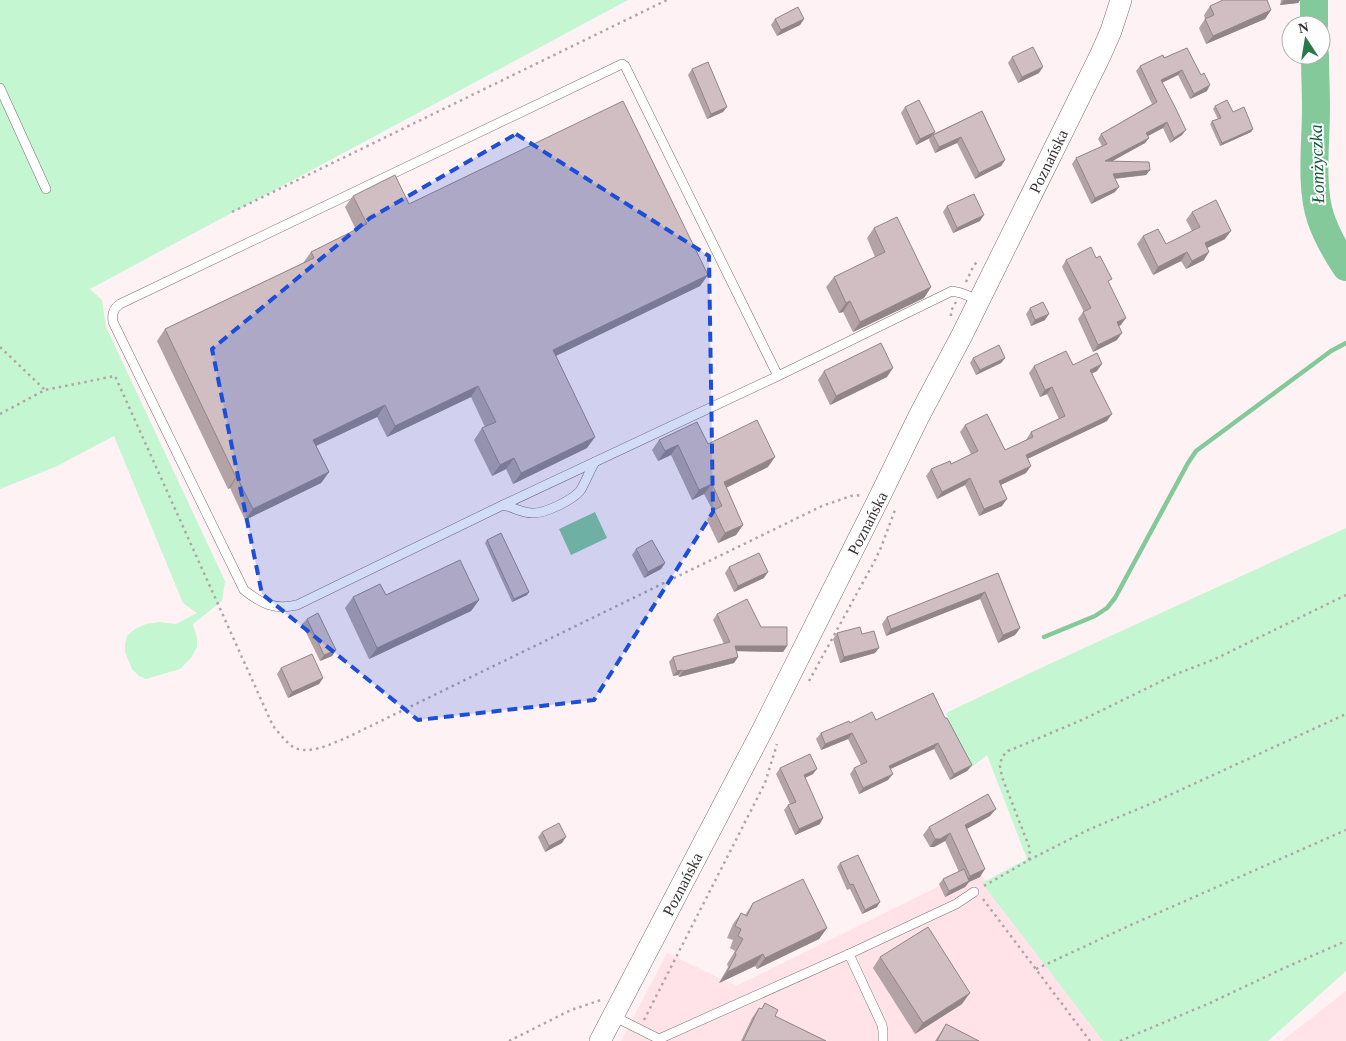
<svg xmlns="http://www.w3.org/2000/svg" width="1346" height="1041" font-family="'Times New Roman',serif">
<rect width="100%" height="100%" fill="#fef2f5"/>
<g fill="#ffe3e9">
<polygon points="976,868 1105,1041 621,1041 667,953 736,986"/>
<polygon points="1346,991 1346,1041 1282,1041"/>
</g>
<g fill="#c3f6d1">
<polygon points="0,0 628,0 90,289 102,300 106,327 225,581 222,601 193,624 197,638 197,647 191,658 180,669 146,679 139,676 132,669 125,652 125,644 127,636 135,629 146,624 160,622 176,624 197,613 183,603 114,436 55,467 0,489"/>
<polygon points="1346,528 1346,971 1268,1041 1103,1041 982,883 1027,859 987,755 967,771 946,713 1045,666"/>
</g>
<polygon fill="#84c999" points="595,512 607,538 571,555 559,529"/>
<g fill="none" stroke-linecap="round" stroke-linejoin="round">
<polyline stroke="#84c999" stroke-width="4.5" points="1044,637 1095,616 1107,608 1115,598 1188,463 1196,451 1331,351 1346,343"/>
<g stroke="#84c999" stroke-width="28">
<polyline points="1314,0 1314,25"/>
<path d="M1315,55C1315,73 1316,91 1316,109C1316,142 1310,188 1321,219C1327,236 1336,252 1346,267"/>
</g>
<g stroke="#7e6e71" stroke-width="10">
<g id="service">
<polyline points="0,88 46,189"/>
<path d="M778,376L625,66L622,64L120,304C113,309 112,314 113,322L244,590C262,604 274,610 297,605L503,505L778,376L952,291L961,293L979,300"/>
<path d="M503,505C513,507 524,514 534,513C546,513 572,500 580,491C586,482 589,471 595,462"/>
<polyline points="849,954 882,1025 883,1031 883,1041"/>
<polyline points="613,1016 659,1039 849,954 956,904 974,892"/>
</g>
</g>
<g stroke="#7e6e71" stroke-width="22">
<polyline id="tertiary" points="600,1041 762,731 880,496 919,416 962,335 1100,56 1111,31 1121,0"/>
</g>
<g stroke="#b0a6a9" stroke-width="2.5" stroke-dasharray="2.5 4" stroke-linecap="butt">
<polyline points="232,212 667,0"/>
<polyline points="966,282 974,265 978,261"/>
<polyline points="951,316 951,311 956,302"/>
<polyline points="0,347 45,390"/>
<path d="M0,414L45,390L115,376L273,726C279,733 286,742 293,747C309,756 333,743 348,737L822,506L851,496L861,495"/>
<polyline points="809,681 873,564 880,550 895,510"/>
<polyline points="1029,860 1030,849 1025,836 1002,777 1000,766 1002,757 1008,751 1082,720 1174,675 1215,659 1346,595"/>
<polyline points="984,886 1029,860 1090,829 1150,804 1346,714"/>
<polyline points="983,899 1090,1041"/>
<polyline points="1036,969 1133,924 1346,830"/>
<polyline points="644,1020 765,783 777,744"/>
<polyline points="509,1041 571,1010 601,1000"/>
<polyline points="1120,1041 1210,1003 1282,969 1346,941"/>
</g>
<use href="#service" stroke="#fff" stroke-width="9"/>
<use href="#tertiary" stroke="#fff" stroke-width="21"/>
</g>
<g fill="#b3a3a7">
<polygon points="1281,0 1300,0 1298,3 1280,5"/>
<polygon points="1210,6 1271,10 1265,19 1206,44 1199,28 1205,19 1204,15"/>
<polygon points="775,19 804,19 800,25 777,36 771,25"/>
<polygon points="1187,48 1207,91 1190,99 1178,75 1162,83 1182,135 1170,143 1163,128 1148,136 1145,143 1111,161 1150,170 1146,175 1115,179 1115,192 1091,204 1072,164 1076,158 1102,146 1098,139 1101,134 1152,104 1136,71 1140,66 1164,58"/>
<polygon points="1012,57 1039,73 1018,83 1008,63"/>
<polygon points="692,69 723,112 707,119 688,75"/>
<polygon points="1215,106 1253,129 1251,132 1220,146 1210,124 1212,121 1218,119 1213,109"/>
<polygon points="905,107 935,132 933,134 982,111 1005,160 1001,166 975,179 957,143 935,153 929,140 930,138 916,145 901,113"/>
<polygon points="353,196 409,204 708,275 700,286 556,356 587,448 513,484 506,469 492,476 474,440 482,428 485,427 471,397 387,437 377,417 316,446 329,472 321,483 245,520 230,488 228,489 157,341 165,329 303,263 311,252 356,230 345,207"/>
<polygon points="947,206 980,221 953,233 943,212"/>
<polygon points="1192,212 1225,239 1207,248 1204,260 1186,269 1181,261 1153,275 1137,244 1143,236 1166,244 1192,231 1186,220"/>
<polygon points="874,228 931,287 924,298 853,332 843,312 839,313 826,287 834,277 875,257 867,238"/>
<polygon points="1066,260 1109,283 1121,325 1119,326 1117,340 1093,352 1078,319 1083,312 1084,312 1062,267"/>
<polygon points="1030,308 1045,320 1031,326 1026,314"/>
<polygon points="973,358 1005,358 1001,363 976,375 970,363"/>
<polygon points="1073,365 1097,371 1092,373 1107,421 1027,459 1026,473 1001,485 1002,506 979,516 965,485 937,499 926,476 931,469 951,464 971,454 960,432 965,425 1005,450 1026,440 1031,432 1059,419 1047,394 1040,397 1029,373 1034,366"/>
<polygon points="824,371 887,377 830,405 818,380"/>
<polygon points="659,440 708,444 768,467 726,488 743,525 736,535 718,543 707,520 713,511 704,494 692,500 671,455 658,461 652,450"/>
<polygon points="487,540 529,592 527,595 512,602 485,543"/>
<polygon points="636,549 665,563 661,569 644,578 632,555"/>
<polygon points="729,567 764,578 734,592 725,573"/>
<polygon points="998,573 1020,628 1015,635 998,643 980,599 886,636 882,624 887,617"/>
<polygon points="386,595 479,600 471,611 369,659 345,608 353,597"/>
<polygon points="717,614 761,627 787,646 783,652 736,651 738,657 734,663 679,677 678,675 673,676 669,662 673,657 724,644 713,620"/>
<polygon points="307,619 336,650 332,656 320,661 302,624"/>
<polygon points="837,633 862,634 875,653 840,663 833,639"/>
<polygon points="281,668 323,678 319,684 288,698 277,674"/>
<polygon points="945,718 972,765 967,771 950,780 934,749 890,769 888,780 859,794 850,774 854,768 861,765 848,739 821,750 816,739 821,733 850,723 876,720"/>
<polygon points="780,768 813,774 805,778 820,824 795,835 784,810 788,805 790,804 776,774"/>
<polygon points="990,816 967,829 980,877 969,882 965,887 945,897 939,884 943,879 959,872 945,841 934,847 930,847 923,835 929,827"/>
<polygon points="542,832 562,843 545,852 538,837"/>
<polygon points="840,863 877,907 862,914 850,889 847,890 837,867"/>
<polygon points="753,903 827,928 819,939 757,969 755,966 719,983 728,967 727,964 735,951 730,948 733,940 727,938 733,924 741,913 745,915"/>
<polygon points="880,957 962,1004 915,1034 873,968"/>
<polygon points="765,1003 775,1016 826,1041 741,1041 752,1018 759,1008 761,1009"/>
<polygon points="946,1024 979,1041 935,1041"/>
</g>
<g fill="#928588">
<polygon points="1284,0 1300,0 1298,3 1280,5"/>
<polygon points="1271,10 1265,19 1206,44 1213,36"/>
<polygon points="804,19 800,25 777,36 781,30"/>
<polygon points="1043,67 1039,73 1018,83 1022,77"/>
<polygon points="1182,70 1178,75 1157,85 1161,80"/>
<polygon points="1210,85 1207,91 1190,99 1194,94"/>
<polygon points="727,107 723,112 707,119 711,114"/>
<polygon points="1167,122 1163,128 1142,139 1146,133"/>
<polygon points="1253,129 1251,132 1220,146 1222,143"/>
<polygon points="1186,130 1182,135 1170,143 1174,138"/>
<polygon points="935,132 930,138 916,145 920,139"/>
<polygon points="961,137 957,143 935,153 939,147"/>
<polygon points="1149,138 1145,143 1102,167 1105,161"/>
<polygon points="1005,160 1001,166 975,179 979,173"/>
<polygon points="1150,170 1146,175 1109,179 1113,174"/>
<polygon points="1119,187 1115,192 1091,204 1095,198"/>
<polygon points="984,215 980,221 953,233 957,228"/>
<polygon points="1231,231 1225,239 1199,252 1205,243"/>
<polygon points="1187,252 1181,261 1153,275 1158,267"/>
<polygon points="1209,252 1204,260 1186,269 1192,261"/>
<polygon points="708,275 700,286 545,361 553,350"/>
<polygon points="931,287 924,298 853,332 860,322"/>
<polygon points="850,301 843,312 839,313 846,303"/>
<polygon points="1049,314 1045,320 1031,326 1035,320"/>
<polygon points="1126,318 1121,325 1112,329 1117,322"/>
<polygon points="1122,333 1117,340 1093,352 1098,345"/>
<polygon points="1005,358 1001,363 976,375 980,370"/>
<polygon points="1102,364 1097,371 1085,377 1090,370"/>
<polygon points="893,368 887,377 830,405 836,396"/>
<polygon points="478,386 471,397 387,437 395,426"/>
<polygon points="1052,387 1047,394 1040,397 1045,390"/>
<polygon points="385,405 377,417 305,451 313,440"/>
<polygon points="1112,414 1107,421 1021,462 1026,455"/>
<polygon points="595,437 587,448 513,484 521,473"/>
<polygon points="678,445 671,455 658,461 665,451"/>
<polygon points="775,457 768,467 717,492 724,482"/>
<polygon points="514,458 506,469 492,476 500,465"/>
<polygon points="1031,466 1026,473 994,488 999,481"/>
<polygon points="329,472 321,483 245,520 253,509"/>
<polygon points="236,477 237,477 230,488 228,489"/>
<polygon points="970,478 965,485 937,499 942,492"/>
<polygon points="712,484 704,494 692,500 699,490"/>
<polygon points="1007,499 1002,506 979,516 984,509"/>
<polygon points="743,525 736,535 718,543 725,533"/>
<polygon points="665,563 661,569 644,578 648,572"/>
<polygon points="768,572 764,578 734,592 738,586"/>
<polygon points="529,592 527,595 512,602 514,599"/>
<polygon points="985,592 980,599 886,636 891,629"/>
<polygon points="479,600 471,611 369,659 377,648"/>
<polygon points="1020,628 1015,635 998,643 1003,635"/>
<polygon points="735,646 787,646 783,652 731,651"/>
<polygon points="879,648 875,653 840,663 844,657"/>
<polygon points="336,650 332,656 320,661 324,655"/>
<polygon points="738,657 734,663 679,677 683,671"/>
<polygon points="682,670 678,675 673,676 677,671"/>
<polygon points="323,678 319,684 288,698 292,692"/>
<polygon points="852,733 848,739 821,750 825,744"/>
<polygon points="938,743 934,749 884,772 889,766"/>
<polygon points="972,765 967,771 950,780 954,774"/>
<polygon points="817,769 813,774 800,780 804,775"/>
<polygon points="893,774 888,780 859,794 863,788"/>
<polygon points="996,809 990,816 959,833 965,825"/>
<polygon points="823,818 820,824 795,835 799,829"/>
<polygon points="950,833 945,841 934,847 930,847 935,839"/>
<polygon points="566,837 562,843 545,852 549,846"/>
<polygon points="985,869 980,877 969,882 965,887 945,897 949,891 965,883 970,876"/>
<polygon points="880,902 877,907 862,914 865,910"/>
<polygon points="827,928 819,939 757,969 765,958"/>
<polygon points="763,954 755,966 719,983 727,972"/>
<polygon points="970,993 962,1004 915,1034 923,1023"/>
</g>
<g fill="#d0bec2" stroke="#928588">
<polygon points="1223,0 1267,0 1271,10 1213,36 1205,19 1214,15 1210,6"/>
<polygon points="798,7 804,19 781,30 775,19"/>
<polygon points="1033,47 1043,67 1022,77 1012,57"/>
<polygon points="1187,48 1201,75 1204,73 1210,85 1194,94 1182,70 1161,80 1175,107 1186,130 1174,138 1167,122 1146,133 1149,138 1105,161 1149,162 1150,170 1113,174 1119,187 1095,198 1076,158 1107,144 1101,134 1157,102 1140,66 1163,55 1164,58"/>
<polygon points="708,62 727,107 711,114 692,69"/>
<polygon points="919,100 935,132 920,139 905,107"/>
<polygon points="1227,100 1233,112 1244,107 1253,129 1222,143 1212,121 1221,118 1215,106"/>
<polygon points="623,101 708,275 553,350 595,437 521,473 514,458 500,465 482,428 496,422 478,386 395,426 385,405 313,440 329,472 253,509 237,477 236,477 165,329 314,258 311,252 367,224 353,196 395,175 409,204"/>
<polygon points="982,111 1005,160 979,173 961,137 939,147 933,135"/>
<polygon points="974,194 984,215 957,228 947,206"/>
<polygon points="1216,200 1231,231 1205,243 1209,252 1192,261 1187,252 1158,267 1143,236 1158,229 1166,244 1200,227 1192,212"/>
<polygon points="897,217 931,287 860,322 850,301 846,303 834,277 885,252 874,228"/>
<polygon points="1091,247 1096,258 1100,256 1112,279 1108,281 1126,318 1117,322 1122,333 1098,345 1083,312 1091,308 1066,260"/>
<polygon points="1043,302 1049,314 1035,320 1030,308"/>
<polygon points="881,343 893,368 836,396 824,371"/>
<polygon points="999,345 1005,358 980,370 973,358"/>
<polygon points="1066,351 1073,365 1097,353 1102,364 1090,370 1112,414 1026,455 1031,466 999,481 1007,499 984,509 970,478 942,492 931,469 950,461 951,464 978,451 965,425 987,414 1005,450 1033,437 1031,432 1065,416 1052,387 1045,390 1034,366"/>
<polygon points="757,420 775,457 724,482 743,525 725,533 714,510 722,506 712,484 699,490 678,445 665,451 659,440 697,422 708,444"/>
<polygon points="501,533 529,592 514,599 487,540"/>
<polygon points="652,540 665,563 648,572 636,549"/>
<polygon points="759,553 768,572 738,586 729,567"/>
<polygon points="460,560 479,600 377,648 353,597 380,584 386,595"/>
<polygon points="998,573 1020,628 1003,635 985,592 891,629 887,617"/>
<polygon points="747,599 761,627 787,627 787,646 735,646 738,657 683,671 682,670 677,671 673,657 730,642 717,614"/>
<polygon points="318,613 336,650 324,655 307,619"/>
<polygon points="860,627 862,634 874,631 879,648 844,657 837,633"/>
<polygon points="312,654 323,678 292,692 281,668"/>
<polygon points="933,693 945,718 947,718 972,765 954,774 938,743 889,766 893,774 863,788 854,768 867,762 852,733 825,744 821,733 849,721 850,723 872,712 876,720"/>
<polygon points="810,754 817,769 804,775 823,818 799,829 788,805 796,802 780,768"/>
<polygon points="988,794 996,809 965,825 985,869 970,876 950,833 940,839 935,839 929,827"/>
<polygon points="559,823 566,837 549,846 542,832"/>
<polygon points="858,855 880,902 865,910 853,884 850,885 840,863"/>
<polygon points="964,869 969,881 949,891 943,879"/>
<polygon points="803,879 827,928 765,958 763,954 727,972 736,955 735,953 743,939 738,936 741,929 735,926 741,913 747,916 753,903"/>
<polygon points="928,927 970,993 923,1023 880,957"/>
<polygon points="765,1003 778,1010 775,1016 826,1041 743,1041 759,1008 762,1009"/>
<polygon points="946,1024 979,1041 937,1041"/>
</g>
<path fill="#1d4ed8" fill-opacity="0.2" stroke="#1d4ed8" stroke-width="4" stroke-dasharray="10 6" stroke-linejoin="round" d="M516,134L709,256L713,512L594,700L418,720L262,594L212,349L370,218Z"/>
<g text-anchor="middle" stroke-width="4" stroke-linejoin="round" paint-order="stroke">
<g font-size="16" fill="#393234" stroke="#fff">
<text transform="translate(1048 161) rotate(-64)" y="6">Poznańska</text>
<text transform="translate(867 523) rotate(-63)" y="6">Poznańska</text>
<text transform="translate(682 884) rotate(-63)" y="6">Poznańska</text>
</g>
<g font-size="18" font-style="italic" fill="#0b5c31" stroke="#fff">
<text transform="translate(1317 164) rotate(-92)" y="6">Łomżyczka</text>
</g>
</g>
<g transform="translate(1306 40) rotate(348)"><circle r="24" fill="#ffffff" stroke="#b0adae"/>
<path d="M0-4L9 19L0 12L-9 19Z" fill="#297848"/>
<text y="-8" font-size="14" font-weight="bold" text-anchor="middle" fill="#393234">N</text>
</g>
</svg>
